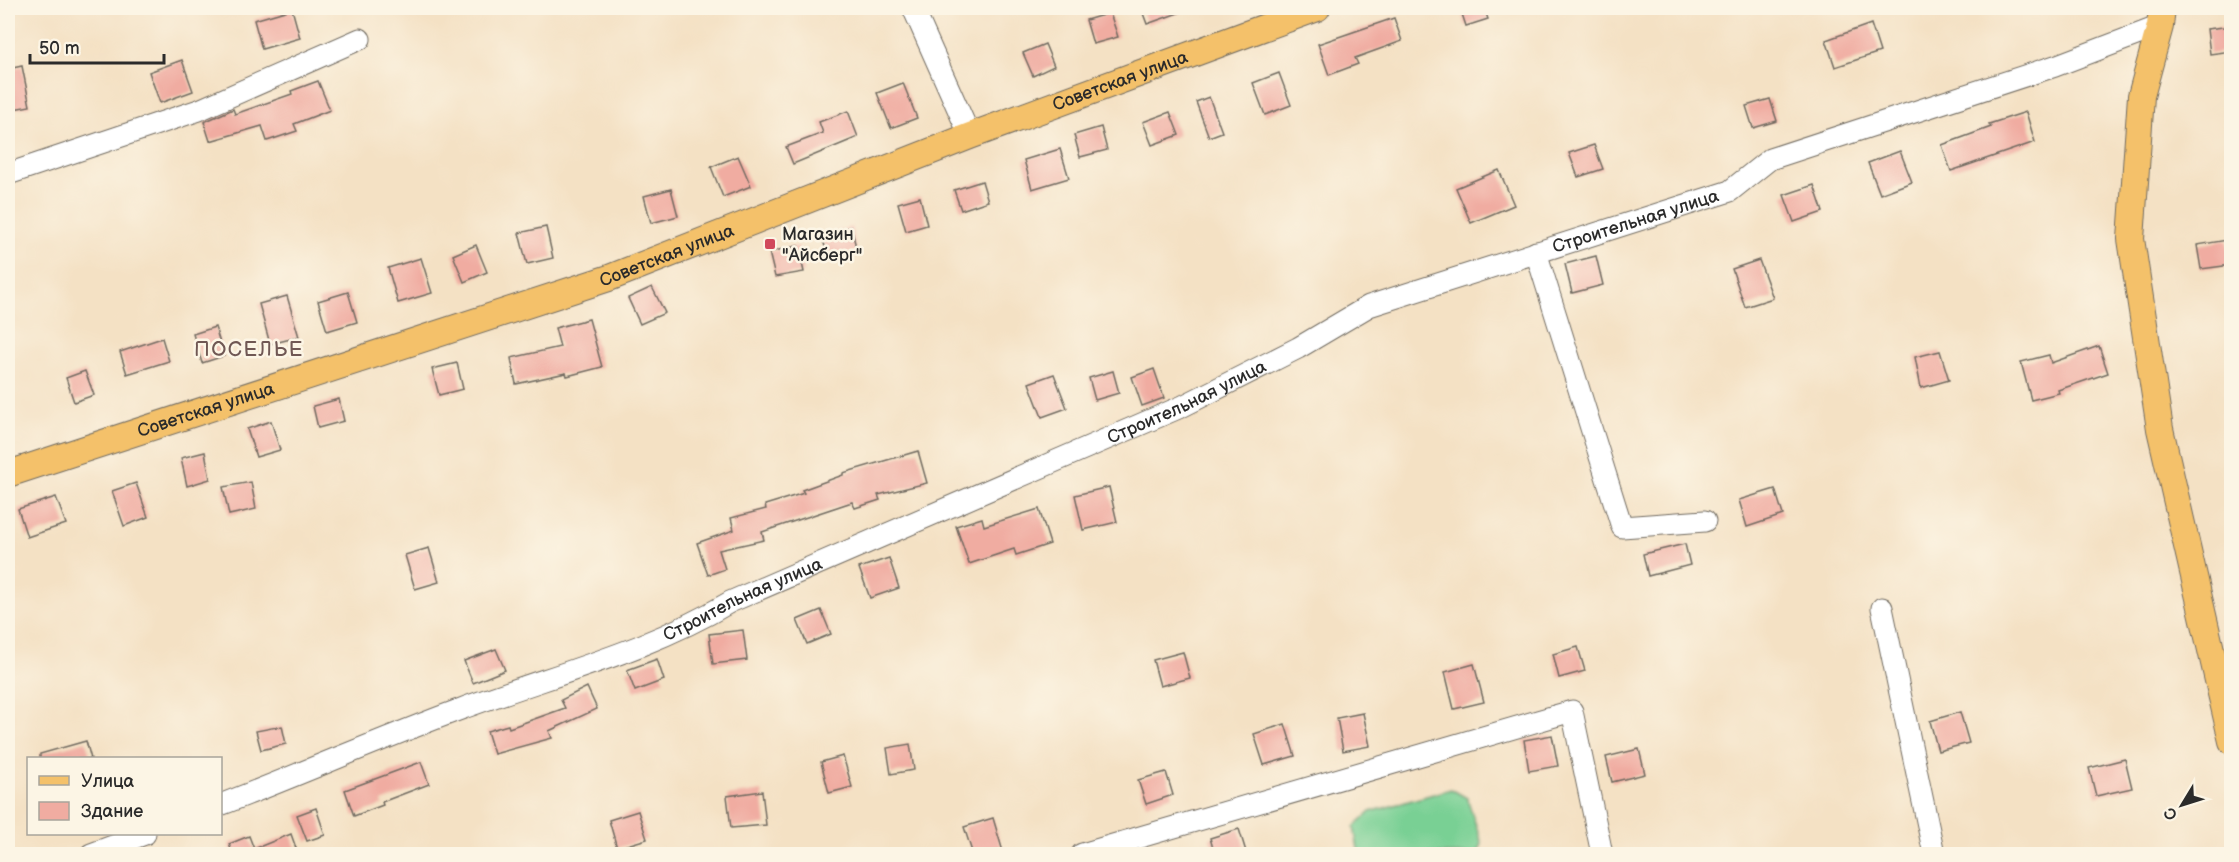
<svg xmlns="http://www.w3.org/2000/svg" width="2239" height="862" font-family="'Balsamiq Sans',sans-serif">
<rect width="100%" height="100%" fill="#fcf5e5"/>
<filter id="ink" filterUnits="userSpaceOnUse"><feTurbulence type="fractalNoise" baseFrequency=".0167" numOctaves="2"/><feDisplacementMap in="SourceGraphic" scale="12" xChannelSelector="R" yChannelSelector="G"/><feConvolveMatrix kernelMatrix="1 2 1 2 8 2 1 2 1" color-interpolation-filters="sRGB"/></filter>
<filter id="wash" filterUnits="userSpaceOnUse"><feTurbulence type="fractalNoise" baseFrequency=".008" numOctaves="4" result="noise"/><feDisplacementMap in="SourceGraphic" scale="24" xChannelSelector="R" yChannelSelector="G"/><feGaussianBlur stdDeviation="1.35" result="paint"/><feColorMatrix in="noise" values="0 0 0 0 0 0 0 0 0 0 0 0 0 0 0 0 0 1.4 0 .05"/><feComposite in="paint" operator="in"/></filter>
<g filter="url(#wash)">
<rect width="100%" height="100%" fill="#f4e1c4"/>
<polygon fill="#79d094" stroke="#527e60" stroke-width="1.5" points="1451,789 1467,798 1482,844 1477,854 1359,854 1354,827 1370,812"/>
<g id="blocks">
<g fill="#f0aca1">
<polygon points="1141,8 1187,8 1187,10 1147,24"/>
<polygon points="1460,8 1484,8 1488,19 1466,26"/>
<polygon points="292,9 300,38 262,49 254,20"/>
<polygon points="1110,13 1118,37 1093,44 1086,20"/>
<polygon points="1394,18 1402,41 1355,58 1358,64 1329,75 1318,44"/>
<polygon points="1871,24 1880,52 1835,67 1826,40"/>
<polygon points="2232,26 2232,51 2210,54 2207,29"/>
<polygon points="1045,44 1054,66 1033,76 1023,53"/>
<polygon points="182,60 193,91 160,103 149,72"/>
<polygon points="22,66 30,106 8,110 8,69"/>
<polygon points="1279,73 1291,105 1265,115 1253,83"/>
<polygon points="318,81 330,110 294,124 297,131 267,141 262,126 210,141 204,122 233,109 235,114 292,94 291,91"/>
<polygon points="903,83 917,118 891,128 877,93"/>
<polygon points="1209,97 1222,132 1209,137 1196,102"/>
<polygon points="1770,99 1777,121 1753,128 1746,106"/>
<polygon points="848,111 858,137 793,164 786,147 823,133 819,122"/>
<polygon points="1170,112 1179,135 1152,145 1143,122"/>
<polygon points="2026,112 2035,142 1951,171 1942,145 1991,127 1989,124"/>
<polygon points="1101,127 1107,150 1080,157 1074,135"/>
<polygon points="1594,145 1603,169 1578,177 1569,153"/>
<polygon points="1060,149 1069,178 1032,189 1024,160"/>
<polygon points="1900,151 1912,182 1880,194 1868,163"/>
<polygon points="738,156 751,186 723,197 711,167"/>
<polygon points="1499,170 1514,205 1471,223 1456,188"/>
<polygon points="982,181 988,201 961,210 954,190"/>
<polygon points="1814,185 1823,212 1794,222 1784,195"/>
<polygon points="671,189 678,216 651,223 644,196"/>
<polygon points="920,197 927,225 906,231 898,203"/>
<polygon points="546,227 553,258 527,264 519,233"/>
<polygon points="851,227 857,251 828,259 822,235"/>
<polygon points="2227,240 2231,265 2201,269 2197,245"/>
<polygon points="476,245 487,272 464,282 453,255"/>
<polygon points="798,246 804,272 775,277 769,252"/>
<polygon points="1596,256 1603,285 1572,293 1565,264"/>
<polygon points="421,258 432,293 398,303 388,268"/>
<polygon points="1759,260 1773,298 1745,307 1732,269"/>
<polygon points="652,287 665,313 640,324 628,298"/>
<polygon points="348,292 357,322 327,331 318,301"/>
<polygon points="287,296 299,337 270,344 259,304"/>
<polygon points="589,319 602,367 567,376 566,373 516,384 511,358 560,347 555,328"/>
<polygon points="215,327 224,356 202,363 193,334"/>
<polygon points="162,338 169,361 127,374 120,352"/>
<polygon points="2099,346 2108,373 2058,390 2059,393 2031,400 2021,362 2049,355 2051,363"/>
<polygon points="1940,351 1949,380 1921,388 1915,357"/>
<polygon points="457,363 463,389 439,395 432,369"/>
<polygon points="1154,369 1164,398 1142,406 1132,377"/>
<polygon points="85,371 94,395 74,402 66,378"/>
<polygon points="1113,371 1119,393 1095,400 1089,378"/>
<polygon points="1054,374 1067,408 1042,417 1029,383"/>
<polygon points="339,399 344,421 318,428 313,406"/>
<polygon points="271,421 280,450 256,457 247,429"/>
<polygon points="918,451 927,483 878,495 880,500 855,508 852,502 762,532 764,540 719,550 725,569 708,575 697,543 734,530 731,518 766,509 765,505 804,493 802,490 843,475 843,473"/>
<polygon points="205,452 210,479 187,486 181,458"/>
<polygon points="251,482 256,509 229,515 223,487"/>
<polygon points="136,483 148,517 124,526 112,491"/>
<polygon points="1109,487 1117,522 1083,530 1075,495"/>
<polygon points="1775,489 1783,515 1747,527 1739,500"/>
<polygon points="56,497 66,524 27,537 18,509"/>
<polygon points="1039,509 1050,544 1016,555 1014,549 969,564 956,526 982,518 984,526"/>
<polygon points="1685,544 1690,565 1648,576 1643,554"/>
<polygon points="429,548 439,582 415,589 405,555"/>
<polygon points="889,558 899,588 870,598 859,568"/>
<polygon points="821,610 831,634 807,644 797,620"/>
<polygon points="743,630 747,660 713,664 709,634"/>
<polygon points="1578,647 1585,671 1559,678 1553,654"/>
<polygon points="496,649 505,670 473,683 464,661"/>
<polygon points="1183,652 1190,678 1160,686 1153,660"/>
<polygon points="657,659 664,680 635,691 627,670"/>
<polygon points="1474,664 1484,702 1454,709 1445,672"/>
<polygon points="587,687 597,709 549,731 552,738 494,754 487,731 508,725 509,728 565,708 561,700"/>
<polygon points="1960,712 1969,743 1938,751 1930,721"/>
<polygon points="1363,713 1370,746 1343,751 1337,718"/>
<polygon points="1285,724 1295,756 1264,765 1254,734"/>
<polygon points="282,726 286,744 261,750 256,731"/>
<polygon points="1552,735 1558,766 1529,771 1524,740"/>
<polygon points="86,741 91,759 40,759 40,754"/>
<polygon points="910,744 914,770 891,774 887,748"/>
<polygon points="1639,749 1645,774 1612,782 1606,757"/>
<polygon points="843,756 852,787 829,793 821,762"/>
<polygon points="2125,759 2132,788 2096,796 2089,768"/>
<polygon points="421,762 429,784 382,802 383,805 354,816 345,790"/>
<polygon points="1166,772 1173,795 1146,804 1138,780"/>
<polygon points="762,791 766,825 731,828 727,796"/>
<polygon points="316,808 325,835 307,841 297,815"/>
<polygon points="638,811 647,839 617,848 609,820"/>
<polygon points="993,818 1004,855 973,855 964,827"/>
<polygon points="1239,829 1247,855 1215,855 1210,838"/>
<polygon points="291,834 297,851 289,855 233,855 229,844 249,836 254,849"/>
</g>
</g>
</g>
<g filter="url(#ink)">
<use href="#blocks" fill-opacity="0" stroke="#716b61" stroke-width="1.5"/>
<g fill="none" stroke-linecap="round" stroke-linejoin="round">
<g stroke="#716b61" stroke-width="23">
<g id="minor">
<polyline points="913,8 970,136"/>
<polyline points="8,174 199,110 360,39"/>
<polyline points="1536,252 1622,527 1705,521"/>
<polyline points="1882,608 1934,854"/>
<path id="s1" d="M220,805C301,774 380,739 461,709C551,675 647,652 730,602L1183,406L1298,348L1369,306L1730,191L1770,159L2055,66L2160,26"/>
<polyline points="91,854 145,834"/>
<polyline points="1082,854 1572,711 1602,854"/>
</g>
</g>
<g stroke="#716b61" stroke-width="28">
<g id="major">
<polyline points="2162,8 2160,26 2141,96 2131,239 2160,429 2232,741"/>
<path id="s2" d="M8,474L609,278L970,136L1317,8"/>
</g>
</g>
<use href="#minor" stroke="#fff" stroke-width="21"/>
<use href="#major" stroke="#f4c16a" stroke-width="26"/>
</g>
</g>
<rect fill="#d1495b" stroke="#fcf5e5" stroke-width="2" x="764" y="238" width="12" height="12" rx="3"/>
<g text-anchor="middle" stroke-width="5" stroke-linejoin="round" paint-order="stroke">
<g font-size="18" fill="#2b2b2b" stroke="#fcf5e5">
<text dy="6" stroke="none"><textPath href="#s2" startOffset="1180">Советская улица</textPath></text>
<text dy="6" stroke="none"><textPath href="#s1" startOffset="1534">Строительная улица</textPath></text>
<text dy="6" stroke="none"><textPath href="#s2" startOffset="694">Советская улица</textPath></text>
<text dy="6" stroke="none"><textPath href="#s1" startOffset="1048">Строительная улица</textPath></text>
<text dy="6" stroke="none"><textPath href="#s2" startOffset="208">Советская улица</textPath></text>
<text dy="6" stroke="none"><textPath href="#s1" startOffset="562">Строительная улица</textPath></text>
</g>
<g font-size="18" fill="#2b2b2b" stroke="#fcf5e5" text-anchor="start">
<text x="782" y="240">Магазин<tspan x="782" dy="21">"Айсберг"</tspan></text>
</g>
<g font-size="21" letter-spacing="1.5" fill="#705854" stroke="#fcf5e5">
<text x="249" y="356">ПОСЕЛЬЕ</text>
</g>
</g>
<rect width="2239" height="862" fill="none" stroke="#fcf5e5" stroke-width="30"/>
<rect x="27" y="757" width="195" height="78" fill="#fcf5e5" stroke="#a8a49b" stroke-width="1.5"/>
<rect x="39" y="776" width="30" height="9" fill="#f4c16a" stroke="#a8a49b" stroke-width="1.5"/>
<text x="81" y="787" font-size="18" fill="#2b2b2b">Улица</text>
<rect x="39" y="802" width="30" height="18" fill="#f0aca1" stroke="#a8a49b" stroke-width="1.5"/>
<text x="81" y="817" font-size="18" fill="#2b2b2b">Здание</text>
<g transform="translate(2182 805) rotate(232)" stroke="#fcf5e5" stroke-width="4.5" paint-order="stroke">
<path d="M0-4.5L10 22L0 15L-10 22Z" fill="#2b2b2b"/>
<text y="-9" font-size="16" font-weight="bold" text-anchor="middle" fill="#2b2b2b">С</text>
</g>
<path d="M30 54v9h134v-9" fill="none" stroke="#2b2b2b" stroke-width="3"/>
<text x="39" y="54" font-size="18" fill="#2b2b2b" stroke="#fcf5e5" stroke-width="4.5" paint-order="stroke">50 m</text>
</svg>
